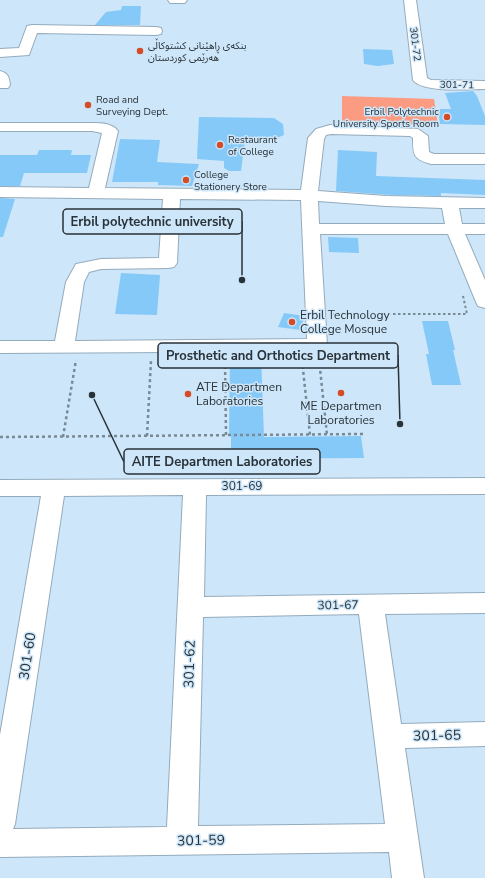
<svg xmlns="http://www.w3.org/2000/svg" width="485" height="878" font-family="'Nunito Sans','Noto Sans Arabic',sans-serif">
<rect width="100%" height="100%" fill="#cee6f9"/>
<polygon fill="#fa9b82" points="342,96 434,99 438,125 342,122"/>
<g fill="#85c9f8">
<polygon points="122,6 141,6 140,25 95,25 106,12 121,10"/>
<polygon points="363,49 392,50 394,64 378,66 364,64"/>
<polygon points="473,91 477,96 485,116 485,125 440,124 438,109 451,109 445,93"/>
<polygon points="199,117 274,118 283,124 284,135 274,139 245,139 241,171 229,171 224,168 224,161 197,159"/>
<polygon points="120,139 160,140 157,162 199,164 192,186 158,185 158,182 112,182"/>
<polygon points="39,150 72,150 71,155 91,155 87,173 24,173 20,186 0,186 0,155 37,155"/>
<polygon points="338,150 377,152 376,176 485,180 485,195 441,193 441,196 392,195 336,191"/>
<polygon points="0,198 15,199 3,237 0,237"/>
<polygon points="328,237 358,238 359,253 329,252"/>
<polygon points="121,273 160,275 157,315 115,314"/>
<polygon points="284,313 305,316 300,330 278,327"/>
<polygon points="422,321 448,321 455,350 453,350 461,385 432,385 426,354 429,354"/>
<polygon points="230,355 261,355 264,437 361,436 364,458 231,459 231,435 229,435"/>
</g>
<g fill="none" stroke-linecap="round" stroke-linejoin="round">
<g stroke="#94abbc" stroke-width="2">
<g id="minor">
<polygon points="168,0 187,0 185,3 170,3"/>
<path d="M404,0H416L427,78L431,80L485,81V89C469,89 422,93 413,80Z"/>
<polygon points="32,25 156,27 161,28 162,31 161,34 156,35 37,33 29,55 0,57 0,49 19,48 26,29 27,26"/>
<path d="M0,71C8,73 9,77 10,85L8,88H0Z"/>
<path d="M0,123H92C101,123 112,123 118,131L105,188L301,190L308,138L316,129L330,125L418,129L428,136L429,152L434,154H485V164H431C413,159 413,155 413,138L410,136L331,134L326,135L324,139L318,191L386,196L485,198V208H459L462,224H485V234H465L485,280V308L478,306L476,302L448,234H320L327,345L324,349L317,351L0,353V341H55L66,282L76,264L101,259L159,258L163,199L0,197V187L89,188L102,133L92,131H0ZM180,199L301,200L307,339L75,341L84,282L89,272L101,269L168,268L174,267L177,263ZM318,201L386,206L442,208L445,224H319Z"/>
<path d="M485,478V494L206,495L204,597L485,593V613L385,614L401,724L485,722V746L405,748L424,878H392L389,852L0,857V735L41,496H0V480ZM183,495L167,827L13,829L15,824L64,496ZM359,614L385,824L198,826L203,617Z"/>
</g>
</g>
<polyline stroke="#798a97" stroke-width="2" stroke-dasharray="2.5 2.5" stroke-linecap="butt" points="333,314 467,314 463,296"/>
<g stroke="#798a97" stroke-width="2.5" stroke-dasharray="3 3" stroke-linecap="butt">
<polyline points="319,359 327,435"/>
<polyline points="225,360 226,435"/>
<polyline points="302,360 310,435"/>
<polyline points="147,436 151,361"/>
<polyline points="0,437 363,434"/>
<polyline points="63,437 76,360"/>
</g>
<use href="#minor" fill="#fff" fill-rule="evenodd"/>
</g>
<g fill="#d44b27" stroke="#cee6f9" stroke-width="1.5">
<circle cx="140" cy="51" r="4"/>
<circle cx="88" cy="105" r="4"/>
<circle cx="447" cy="117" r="4"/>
<circle cx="220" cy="145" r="4"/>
<circle cx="186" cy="180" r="4"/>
<circle cx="292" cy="322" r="4"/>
<circle cx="341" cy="393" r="4"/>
<circle cx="188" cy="394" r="4"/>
</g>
<g text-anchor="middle" stroke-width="3" stroke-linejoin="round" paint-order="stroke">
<g font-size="10" fill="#283238" stroke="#cee6f9">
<text transform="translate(416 44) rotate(83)" y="4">301-72</text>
<text transform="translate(457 84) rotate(1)" y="4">301-71</text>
</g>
<g font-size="10" fill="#283238" stroke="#cee6f9" text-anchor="start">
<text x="148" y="49">بنکەی ڕاهێنانی کشتوکاڵی<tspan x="148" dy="12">هەرێمی کوردستان</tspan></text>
<text x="96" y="103">Road and<tspan x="96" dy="12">Surveying Dept.</tspan></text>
<text x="439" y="115" text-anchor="end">Erbil Polytechnic<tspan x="439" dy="12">University Sports Room</tspan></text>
<text x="228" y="143">Restaurant<tspan x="228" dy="12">of College</tspan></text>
<text x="194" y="178">College<tspan x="194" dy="12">Stationery Store</tspan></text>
</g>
<g font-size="12" fill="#283238" stroke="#cee6f9" text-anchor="start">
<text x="300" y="319">Erbil Technology<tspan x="300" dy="14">College Mosque</tspan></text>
<text x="196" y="391">ATE Departmen<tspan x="196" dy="14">Laboratories</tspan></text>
<text x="341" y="410" text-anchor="middle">ME Departmen<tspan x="341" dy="14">Laboratories</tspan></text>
</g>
<g font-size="12" fill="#283238" stroke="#cee6f9">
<text x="242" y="490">301-69</text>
<text transform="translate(338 605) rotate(-1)" y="4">301-67</text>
</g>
<g font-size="14" fill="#283238" stroke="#cee6f9">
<text transform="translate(27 656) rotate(-81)" y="5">301-60</text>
<text transform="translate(189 664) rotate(-88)" y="5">301-62</text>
<text transform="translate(437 735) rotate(-1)" y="5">301-65</text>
<text transform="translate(201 840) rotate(-1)" y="5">301-59</text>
</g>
</g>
<path fill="none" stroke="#283238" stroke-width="1.5" d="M242 280L242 221M400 424L398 355M92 395L124 462"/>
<g fill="#283238" stroke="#cee6f9" stroke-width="1.5">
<circle cx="242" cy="280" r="4"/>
<circle cx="400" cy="424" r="4"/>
<circle cx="92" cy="395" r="4"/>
</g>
<g fill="#cee6f9" stroke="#283238" stroke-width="1.5">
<rect x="63" y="209" width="179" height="25" rx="4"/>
<rect x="158" y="343" width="240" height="25" rx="4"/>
<rect x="124" y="449" width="196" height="25" rx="4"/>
</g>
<g font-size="13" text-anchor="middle" font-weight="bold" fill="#283238">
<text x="152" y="226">Erbil polytechnic university</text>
<text x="278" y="360">Prosthetic and Orthotics Department</text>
<text x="222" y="466">AITE Departmen Laboratories</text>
</g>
</svg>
